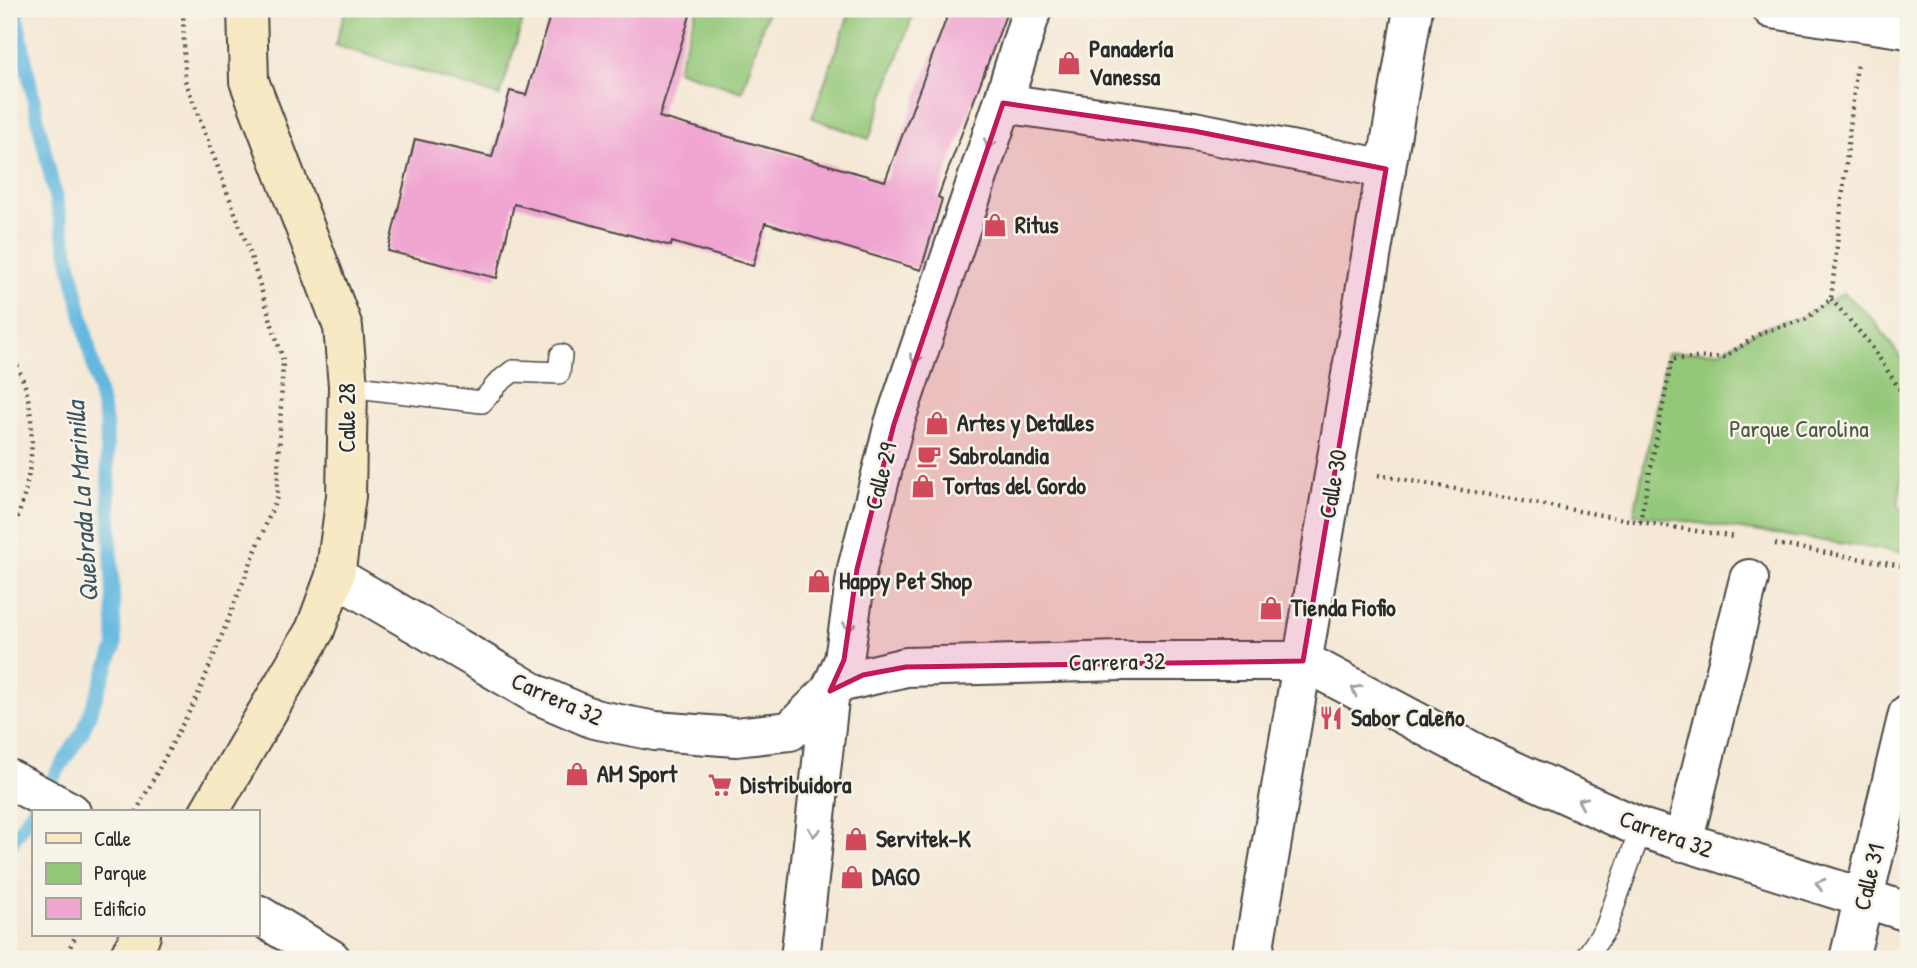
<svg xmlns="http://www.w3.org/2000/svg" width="1917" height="968" font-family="'Patrick Hand',sans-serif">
<rect width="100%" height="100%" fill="#f7f3e8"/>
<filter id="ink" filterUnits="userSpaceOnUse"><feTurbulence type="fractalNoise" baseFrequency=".0143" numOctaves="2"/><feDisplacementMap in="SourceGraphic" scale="14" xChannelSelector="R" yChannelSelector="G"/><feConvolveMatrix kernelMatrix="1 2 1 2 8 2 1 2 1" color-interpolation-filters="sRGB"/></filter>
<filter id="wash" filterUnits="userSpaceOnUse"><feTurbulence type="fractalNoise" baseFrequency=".00686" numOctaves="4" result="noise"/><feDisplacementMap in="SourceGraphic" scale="28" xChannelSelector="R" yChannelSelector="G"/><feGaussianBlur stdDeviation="1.57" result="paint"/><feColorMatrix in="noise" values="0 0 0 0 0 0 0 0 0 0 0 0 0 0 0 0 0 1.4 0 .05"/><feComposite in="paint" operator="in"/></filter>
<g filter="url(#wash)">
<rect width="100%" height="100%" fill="#f5e8d5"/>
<g fill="#94c879" stroke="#607a52" stroke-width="2">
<polygon points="346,9 526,9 500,96 335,45"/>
<polygon points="697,9 768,9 742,92 677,70"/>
<polygon points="851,9 915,9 869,139 812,118"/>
<polygon points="1844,293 1873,319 1908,368 1908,439 1898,505 1908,515 1908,553 1634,514 1667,353 1721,351 1762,328 1801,317"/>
</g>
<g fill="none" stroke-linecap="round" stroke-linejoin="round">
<polyline stroke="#62b8df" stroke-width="14" points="9,847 83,731 115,647 106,423 37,116 15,9"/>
</g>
<g id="blocks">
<polygon fill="#f0a5d1" points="552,9 692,9 659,117 885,181 950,9 1008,9 938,197 942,199 921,270 765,223 753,266 672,242 671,246 514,204 497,278 388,251 415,139 492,157 510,91 526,95"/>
</g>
</g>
<g filter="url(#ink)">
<use href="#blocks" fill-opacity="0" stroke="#494744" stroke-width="2"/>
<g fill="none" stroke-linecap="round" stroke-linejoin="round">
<g stroke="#494744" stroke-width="24">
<g id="lane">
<polyline points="348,386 482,402 499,382 513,371 559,373 561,355"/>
<polyline points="1585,959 1606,928 1641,828"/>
</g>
</g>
<g stroke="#494744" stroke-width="42">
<g id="street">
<polyline points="1772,9 1908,29"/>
<polyline points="1003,103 1194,131 1386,169"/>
<polyline points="335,576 536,694 594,719 655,731 736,737 790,731 830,691 843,682 906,667 1121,661 1303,661 1481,756 1641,828 1908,912"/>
<polyline points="9,779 71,812"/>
<polyline points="1683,842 1749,579"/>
<polyline points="257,914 331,959"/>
<polyline points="800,959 830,691 844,660 857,569 894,424 1003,103 1032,9"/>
<polyline points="1252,959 1413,9"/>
<polyline points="1849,959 1908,714"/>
</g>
</g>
<g stroke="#494744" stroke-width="42">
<g id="secondary">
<polyline points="209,812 315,630 335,576 346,496 348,386 343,327 249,81 247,9"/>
<polyline points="128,959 141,935"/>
</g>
</g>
<g stroke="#494744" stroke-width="4.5" stroke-dasharray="2 5" stroke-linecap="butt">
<polyline points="1831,299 1870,344 1908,402"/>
<path d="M9,346C14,359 21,373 25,386C39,436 30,492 9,539"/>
<polyline points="1378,475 1640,522 1735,537"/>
<polyline points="1640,522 1672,359 1724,357 1763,332 1806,319 1831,299 1857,64"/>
<polyline points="1775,544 1908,567"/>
<polyline points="136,812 198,695 277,497 283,360 249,250 185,80 183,9"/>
<polyline points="64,959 76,935"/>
</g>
<use href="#lane" stroke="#fff" stroke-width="21"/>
<use href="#street" stroke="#fff" stroke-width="38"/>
<use href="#secondary" stroke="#f6e9c3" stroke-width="38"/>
</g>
<defs><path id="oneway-chevron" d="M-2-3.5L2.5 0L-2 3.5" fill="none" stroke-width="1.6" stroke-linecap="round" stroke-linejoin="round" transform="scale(1.75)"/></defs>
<g stroke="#a0a0a0">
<use href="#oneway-chevron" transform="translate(989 144) rotate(109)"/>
<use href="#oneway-chevron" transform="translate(915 359) rotate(109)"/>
<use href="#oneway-chevron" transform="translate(849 627) rotate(98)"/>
<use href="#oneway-chevron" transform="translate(1356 690) rotate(-152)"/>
<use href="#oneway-chevron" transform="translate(1582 802) rotate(-156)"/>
<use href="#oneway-chevron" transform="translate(814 832) rotate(96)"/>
<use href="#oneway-chevron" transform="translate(1820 884) rotate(-163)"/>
</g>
</g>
<path fill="#c2185b" fill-opacity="0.2" stroke="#c2185b" stroke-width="5" stroke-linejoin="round" d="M1003,103L1194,131L1386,169L1303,661L906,667L863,675L830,691L844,660L857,569L894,424Z"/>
<defs>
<g id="shop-bare" transform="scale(1.89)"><path d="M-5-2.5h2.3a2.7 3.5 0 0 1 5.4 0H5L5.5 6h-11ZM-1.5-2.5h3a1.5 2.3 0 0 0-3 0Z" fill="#d1495b" stroke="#f7f3e8" stroke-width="2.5" paint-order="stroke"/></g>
<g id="cafe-bare" transform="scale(1.89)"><path d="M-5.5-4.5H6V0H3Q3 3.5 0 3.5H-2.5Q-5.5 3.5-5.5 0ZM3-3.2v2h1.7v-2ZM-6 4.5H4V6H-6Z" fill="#d1495b" stroke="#f7f3e8" stroke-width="2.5" paint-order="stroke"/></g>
<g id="restaurant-bare" transform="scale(1.89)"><path d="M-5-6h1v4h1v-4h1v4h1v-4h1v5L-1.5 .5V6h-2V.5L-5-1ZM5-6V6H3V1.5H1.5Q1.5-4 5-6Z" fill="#d1495b" stroke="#f7f3e8" stroke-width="2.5" paint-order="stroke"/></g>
<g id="supermarket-bare" transform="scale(1.89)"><path d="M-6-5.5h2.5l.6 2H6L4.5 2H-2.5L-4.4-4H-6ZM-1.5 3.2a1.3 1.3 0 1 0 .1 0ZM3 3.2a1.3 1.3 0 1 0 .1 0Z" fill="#d1495b" stroke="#f7f3e8" stroke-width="2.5" paint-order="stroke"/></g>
</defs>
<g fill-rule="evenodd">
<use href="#shop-bare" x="1069" y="63"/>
<use href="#shop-bare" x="995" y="225"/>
<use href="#shop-bare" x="937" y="423"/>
<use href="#cafe-bare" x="929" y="456"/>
<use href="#shop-bare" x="923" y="486"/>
<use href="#shop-bare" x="819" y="581"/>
<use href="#shop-bare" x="1271" y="608"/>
<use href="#restaurant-bare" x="1331" y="718"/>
<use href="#shop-bare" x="577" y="774"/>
<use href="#supermarket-bare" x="720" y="785"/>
<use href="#shop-bare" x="856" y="839"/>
<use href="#shop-bare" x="852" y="877"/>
</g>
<g text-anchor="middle" stroke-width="5" stroke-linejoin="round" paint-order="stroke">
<g font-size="24" font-weight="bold" fill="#2b2b2b" stroke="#f7f3e8" text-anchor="start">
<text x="1089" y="57">Panadería<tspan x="1089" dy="28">Vanessa</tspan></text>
<text x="1015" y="233">Ritus</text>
<text x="957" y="431">Artes y Detalles</text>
<text x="949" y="464">Sabrolandia</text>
<text x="943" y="494">Tortas del Gordo</text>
<text x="839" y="589">Happy Pet Shop</text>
<text x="1291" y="616">Tienda Fiofio</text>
<text x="1351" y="726">Sabor Caleño</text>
<text x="597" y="782">AM Sport</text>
<text x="740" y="793">Distribuidora</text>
<text x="876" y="847">Servitek-K</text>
<text x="872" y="885">DAGO</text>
</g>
<g font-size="24" fill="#2b2b2b" stroke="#f7f3e8">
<text transform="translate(347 418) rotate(-90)" y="8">Calle 28</text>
<text transform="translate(881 476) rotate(-76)" y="8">Calle 29</text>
<text transform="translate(1333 484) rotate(-80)" y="8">Calle 30</text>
<text transform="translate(1117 662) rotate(-1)" y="8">Carrera 32</text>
<text transform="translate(557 699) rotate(24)" y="8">Carrera 32</text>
<text transform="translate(1666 834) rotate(20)" y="8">Carrera 32</text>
<text transform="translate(1869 877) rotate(-77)" y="8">Calle 31</text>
</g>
<g font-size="24" fill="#4a5a42" stroke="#f7f3e8">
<text x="1799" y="437">Parque Carolina</text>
</g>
<g font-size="26" font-style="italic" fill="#3c5561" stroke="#f7f3e8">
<text transform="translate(82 502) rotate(-94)" y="9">Quebrada La Marinilla</text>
</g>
</g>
<rect width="1917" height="968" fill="none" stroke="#f7f3e8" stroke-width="35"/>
<rect x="32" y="810" width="228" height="126" fill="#f7f3e8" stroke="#a5a39c" stroke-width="2"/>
<rect x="46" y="833" width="35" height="10" fill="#f6e9c3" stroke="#a5a39c" stroke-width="2"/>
<text x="94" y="846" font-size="21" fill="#2b2b2b">Calle</text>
<rect x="46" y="863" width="35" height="21" fill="#94c879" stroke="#a5a39c" stroke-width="2"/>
<text x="94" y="880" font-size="21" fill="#2b2b2b">Parque</text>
<rect x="46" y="898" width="35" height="21" fill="#f0a5d1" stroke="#a5a39c" stroke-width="2"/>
<text x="94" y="916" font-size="21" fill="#2b2b2b">Edificio</text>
</svg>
